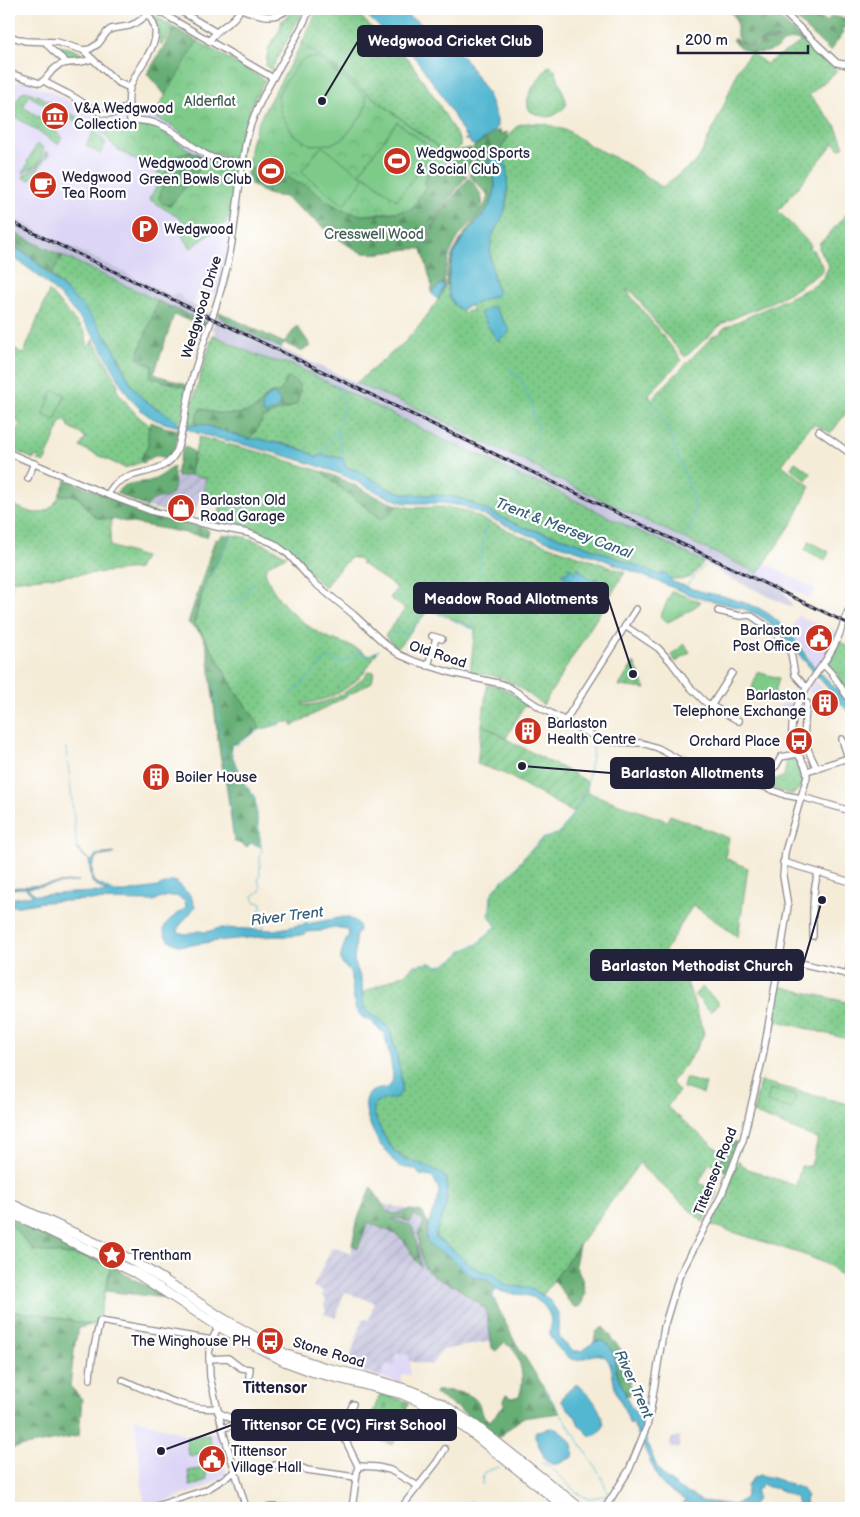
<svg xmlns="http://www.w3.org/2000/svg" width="860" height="1517" font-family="'Balsamiq Sans',sans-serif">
<defs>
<pattern id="industrial-furrows" width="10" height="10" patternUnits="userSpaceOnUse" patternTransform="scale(1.25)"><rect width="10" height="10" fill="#c2c1dc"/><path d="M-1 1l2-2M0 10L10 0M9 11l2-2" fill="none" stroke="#a6a6be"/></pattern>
<pattern id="grass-dots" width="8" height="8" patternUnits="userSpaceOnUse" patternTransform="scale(1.25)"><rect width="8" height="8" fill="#7dca89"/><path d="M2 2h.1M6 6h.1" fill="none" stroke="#6cad77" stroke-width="1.8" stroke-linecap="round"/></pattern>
<pattern id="forest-firs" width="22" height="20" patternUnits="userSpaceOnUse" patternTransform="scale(1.25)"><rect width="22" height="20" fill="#66ae75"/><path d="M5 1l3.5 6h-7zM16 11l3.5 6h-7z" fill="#548d61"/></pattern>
<pattern id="cemetery-stones" width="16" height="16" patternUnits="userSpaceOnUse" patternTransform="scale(1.25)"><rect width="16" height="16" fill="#7dca89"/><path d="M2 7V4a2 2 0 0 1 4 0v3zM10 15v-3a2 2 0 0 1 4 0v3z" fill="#6cad77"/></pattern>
<pattern id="park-crowns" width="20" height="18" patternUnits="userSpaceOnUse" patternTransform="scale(1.25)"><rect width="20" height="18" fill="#7dca89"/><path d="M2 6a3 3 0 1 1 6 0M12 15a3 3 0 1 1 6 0" fill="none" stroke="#6cad77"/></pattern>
<pattern id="garden-furrows" width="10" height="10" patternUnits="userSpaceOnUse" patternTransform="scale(1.25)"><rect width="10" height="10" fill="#7dca89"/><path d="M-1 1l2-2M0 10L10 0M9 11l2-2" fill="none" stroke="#6cad77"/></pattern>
</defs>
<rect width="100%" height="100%" fill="#fff"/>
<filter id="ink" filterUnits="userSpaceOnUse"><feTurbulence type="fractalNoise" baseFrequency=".02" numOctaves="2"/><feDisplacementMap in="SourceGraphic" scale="10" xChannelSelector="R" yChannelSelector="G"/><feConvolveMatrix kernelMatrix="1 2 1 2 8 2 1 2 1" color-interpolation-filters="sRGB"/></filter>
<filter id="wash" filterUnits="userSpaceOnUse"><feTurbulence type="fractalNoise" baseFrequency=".0096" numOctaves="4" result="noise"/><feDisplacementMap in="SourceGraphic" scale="20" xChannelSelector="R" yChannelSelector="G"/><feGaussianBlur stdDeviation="1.12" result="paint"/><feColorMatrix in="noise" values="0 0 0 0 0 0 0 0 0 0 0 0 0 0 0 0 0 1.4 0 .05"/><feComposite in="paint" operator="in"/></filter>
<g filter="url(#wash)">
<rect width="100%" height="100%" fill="#f5ecd8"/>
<g fill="#ddd5f6">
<polygon points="21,80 56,94 95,116 109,119 121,117 125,114 133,113 151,115 172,126 200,148 211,154 239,160 226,258 217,294 199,290 193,306 188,303 176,292 173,296 9,216 9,91"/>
<polygon points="765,563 815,589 811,599 758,573"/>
<polygon points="798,616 837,632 826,653 816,669 805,650 790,633"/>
<polygon points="815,680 837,704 835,711 830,718 808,690"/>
<polygon points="786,703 793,704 790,712 773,709"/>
<polygon points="396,1353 409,1355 408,1360 410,1361 410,1375 402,1374 401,1383 381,1377 386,1364 394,1365"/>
<polygon points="245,1406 248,1419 243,1420 221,1410"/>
<polygon points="134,1418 183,1434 183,1436 218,1432 224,1451 225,1466 227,1474 205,1487 145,1508"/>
</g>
<g fill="url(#industrial-furrows)">
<polygon points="189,475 206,478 203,499 199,499 193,519 148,507 152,500 157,498 167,498 174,479 177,477"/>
<polygon points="371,1187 383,1204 422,1212 428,1223 428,1228 496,1288 491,1295 504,1339 442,1350 431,1365 408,1361 409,1355 396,1353 395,1366 386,1364 381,1377 347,1367 363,1318 369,1320 374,1302 344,1292 336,1318 324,1314 326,1310 324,1306 326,1299 322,1297 323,1291 313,1287 332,1247 351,1253 358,1218"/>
<polygon points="678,1436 680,1437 680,1448 670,1448 671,1439"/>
</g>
<g fill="#c2c1dc">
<polygon points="9,216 173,296 176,292 188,303 210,314 206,323 158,301 9,231"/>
<polygon points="217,316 297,356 370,389 437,417 484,443 526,461 549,475 605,500 778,582 792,605 791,607 724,575 716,569 662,541 631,528 542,484 522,478 490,460 444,440 293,365 283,361 278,363 259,356 214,335 215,331 212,329"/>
</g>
<g fill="url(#grass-dots)" stroke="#507662" fill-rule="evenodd">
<polygon points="294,9 304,9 271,70 266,66 268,49 280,29 282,20 290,14"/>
<polygon points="318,9 354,9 370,26 409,60 437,101 460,141 460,146 451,157 302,43"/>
<path d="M804,40L837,71L809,95L835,125L844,146L840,149L834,143L778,211L811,245L810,249L813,250L823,267V271L794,290L768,304L736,317L722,324L685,357L659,327L633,292L626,290L682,360L649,394L651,400L714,335L719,334L724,328L814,286L824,277L829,266L819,248L820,242L824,240L846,214L851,217V406L831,433L814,424L812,427L810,426L782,465L810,486L793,522L758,573L549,475L526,461L484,443L437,417L356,383L405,342L420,325L441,296L444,287V285H448C448,294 452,308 462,309L464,313L473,309L470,306L498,294C493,275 486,252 493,233C498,222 505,213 507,201C510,184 504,164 502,147L508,137L518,125L527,123L546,124L568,131L591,146L624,162L662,187L697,161L702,152L725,103L738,69L751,52L766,64ZM496,309L509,329V333L496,339L480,313Z"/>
<path d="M551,66L555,70L566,101V106C552,120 546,119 530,111C521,97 539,80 547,67Z"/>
<polygon points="26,91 39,96 84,121 82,125 29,96 23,107 53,125 57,133 62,137 58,144 9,113 22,92"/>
<polygon points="85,123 93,127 106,143 100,154 86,145 94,131 85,125"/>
<path d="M63,256L158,301L137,358L152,366L150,377L187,388L182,419L177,423C165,411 149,406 137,393C126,379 122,360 112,345C95,319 73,297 51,275Z"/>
<path d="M49,291L85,332L88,348L93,340L108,365L118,385L116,389C126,402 135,416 150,425C148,431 150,439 148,445C147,450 142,455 141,460L142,462L125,468L80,447L86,437L68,427L69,424L62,420L44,463L38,460L39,457L36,456L34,459L10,449L20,423L9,418V343L23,355Z"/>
<path d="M213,335C231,343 249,353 267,359C277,362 284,362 293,365L444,440L490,460L522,478L542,484L631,528L662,541L704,562L691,577L680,580L669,578L665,573L660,575L570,540L523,527L462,499L451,496L406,494L389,489L358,471L346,467L343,459L341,458L321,455L317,457C312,455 311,453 306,451C288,444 268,440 249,439C257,431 257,424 263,418C268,411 282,410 290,408L286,379L280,393L265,397C263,400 261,404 258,407C245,418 215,415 201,408L195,421L196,425H187L190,409L194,407L193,401Z"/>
<path d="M199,437L263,453L323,472L326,476L382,520L398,505L412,508L444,507L463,510L523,537L625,572L543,705C531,696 519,686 506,680C495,675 482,674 470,673L475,629L430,608L397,648L385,636L405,609L390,598L397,588L361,563L362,561L351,557C342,568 331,575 325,588C313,578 304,565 292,555C271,537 245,528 218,524L221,502L203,499L206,478L189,475Z"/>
<path d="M60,493L61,496L70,494L78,497L88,510L105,519H111L110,546L144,557L138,569L9,581V503C16,506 29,513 36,513C47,514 57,503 60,493Z"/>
<path d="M231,535C252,537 269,546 287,556C279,560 268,562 265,571C272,599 302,625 327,637C340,643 358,646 368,656L377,652C372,660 368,668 362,675C346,691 325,702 303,703L302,705C327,706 354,690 369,671L374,672L372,682L294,725H292V722H282L280,724L259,730L257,721L235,691L217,658L197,626L194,623L203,590Z"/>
<polygon points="839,641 851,648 851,700 836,677 840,676 839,673 834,674 827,664"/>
<path d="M487,684C503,686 513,694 526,703L506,738L482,724Z"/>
<path d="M787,758L794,759C805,769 809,784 794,793V794H790L756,783L757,779H778L784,776Z"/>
<path d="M586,792L667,821L670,815L729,838L725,858L748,868L738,937L693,905L662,956L684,970L685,976L704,1033C696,1052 684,1067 671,1082L679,1091L667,1107L724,1155L715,1166L709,1163L699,1183L717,1192L703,1222L643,1168L640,1162L543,1295L533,1290L507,1286L492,1273L483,1272L470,1265L451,1248L436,1238V1233L446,1205L447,1180L444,1176L429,1167L410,1161L395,1151L384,1137L377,1122L373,1110L375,1103L379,1100L392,1098L402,1086C400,1072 395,1037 387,1026C381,1018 372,1015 365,1010L362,993L406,973L415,965L429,963L439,966L445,964L455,958L462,951L477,944L496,926L488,914C492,906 489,900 492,894C496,884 507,878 514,871C520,865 523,857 529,851L532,850L542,839L560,833L574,812Z"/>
<polygon points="778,986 851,1003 851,1040 774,1020"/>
<polygon points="760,1081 851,1105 851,1278 837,1273 830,1266 808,1256 711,1225 738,1160 746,1168 796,1186 801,1166 811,1166 818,1139 753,1113"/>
<polygon points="9,1222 34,1251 82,1256 111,1266 97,1326 40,1314 9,1313"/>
</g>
<g fill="url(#forest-firs)" stroke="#446858">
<path d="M724,9H770L807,44C801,41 794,38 787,41C782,43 779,48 773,50C759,56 742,52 732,40L734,38C741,43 747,47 756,46L761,41L778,40L781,39L782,37C770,42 766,35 754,45C726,42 743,30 734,16C732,13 728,11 724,9Z"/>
<polygon points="785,9 801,9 827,22 831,16 848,19 846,29 841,27 843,33 830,51"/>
<polygon points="175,28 209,48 166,96 147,74"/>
<path d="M499,130L501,134L507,132L508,137L502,147L490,157L487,156C490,160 491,165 493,170C504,211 467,223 454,254C450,263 449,275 448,285L446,284C447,265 453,249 465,233C474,220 482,214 488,197L487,195L469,175C475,165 476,158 473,147Z"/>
<polygon points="471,148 473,158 467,172 452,161 460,150"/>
<path d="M194,152L206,158L202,166L171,205C165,206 159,203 159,197L171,160L179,154Z"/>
<path d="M451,162L467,176C453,193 441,209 432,229C429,234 427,238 427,243H428C435,219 452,196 469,178C499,211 471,215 455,243C448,256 445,270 444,285L442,283L431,293L432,286L422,249C402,247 383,256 364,253C352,252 298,207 285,197L270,195L261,191L254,186L249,174L252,167L265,189L288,176L298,183H303C322,196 340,215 364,215C378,216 396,211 411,210L426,186L424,181L427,174L432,170L440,176Z"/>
<polygon points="9,231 63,256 51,275 25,252 9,244"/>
<polygon points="158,301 206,323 206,326 174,315 154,374 187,385 187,388 150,377 152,366 137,358"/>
<polygon points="219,312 284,343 297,326 311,346 301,351 284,343 281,348 232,325 218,316"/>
<path d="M291,378L299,384L300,391L297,404L263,418L255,433L249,439L201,424L196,425V417L201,408C215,415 246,418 258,406C268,397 265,391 280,393L286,379Z"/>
<path d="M151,422L164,427L179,430L175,448L170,456C164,459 164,457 158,456C153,455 148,461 143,463L141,458L148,446V431Z"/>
<polygon points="185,446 194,452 189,475 177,477 176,474 180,456"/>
<path d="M173,467C174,478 178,490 167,498C158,497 151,499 147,507L116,493C128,478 142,486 157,478C163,475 168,470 173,467Z"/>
<path d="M323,472C350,480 372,497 398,505L382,520L326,476Z"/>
<path d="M66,480L175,520L206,528L209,531L207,537L111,519C86,522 90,503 76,496C71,494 66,495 61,496L60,493Z"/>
<path d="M222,535H231L203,590L194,623L197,626L217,658L235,691L257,721L260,729L236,743L232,744L230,748C234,760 237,770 243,781C246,788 252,791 255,798L261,847L251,843L247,847L234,841L226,782C217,750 216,715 211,681C210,672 208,647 204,639C201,632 193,627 188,623L215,539L217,540Z"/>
<path d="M727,1139L740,1143L727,1172L715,1166V1165C725,1160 727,1149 727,1139Z"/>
<path d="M371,1187L387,1211L395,1214L411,1210L422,1212L428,1223L426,1235L432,1247L449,1256L459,1266L475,1278L486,1279L497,1289L493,1294V1297L514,1340L560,1413L522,1418L498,1438L462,1411L435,1394L436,1391C444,1389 469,1392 475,1399C482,1406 480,1416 490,1421L504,1405V1397L506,1395L512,1398L519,1396L520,1394C525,1378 521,1361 512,1347L507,1345L505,1342L496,1351L492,1348C491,1334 487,1321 485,1307L482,1308L479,1303L472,1299L457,1287L440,1280L425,1269L419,1248L418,1234L424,1223L417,1216L414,1215L409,1223L402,1219L393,1218L392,1219L409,1225L413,1228L421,1266C412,1259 411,1248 403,1240C394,1231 379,1228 368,1222L358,1248L352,1245L358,1218Z"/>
<polygon points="9,1218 111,1266 167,1298 105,1291 111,1266 82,1256 34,1251 9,1222"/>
<path d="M579,1245L575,1265L583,1281L585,1293L581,1306C577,1307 577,1308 573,1306C569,1303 558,1285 554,1280Z"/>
<polygon points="15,1312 40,1314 91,1325 79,1328 75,1343 70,1386 82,1399 79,1436 9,1449 9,1313"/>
<path d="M603,1327L611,1336V1339C629,1352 628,1374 632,1394L626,1396L616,1371L612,1351L602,1341L594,1342L596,1332Z"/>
</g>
<polygon fill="url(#cemetery-stones)" stroke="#507662" points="380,1394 409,1402 406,1410 408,1411 393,1445 375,1439 365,1432"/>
<g fill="url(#park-crowns)" stroke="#507662">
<polygon points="153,14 174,28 161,45 159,30 152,16"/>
<polygon points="198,41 265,80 251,106 239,160 206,152 172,126 153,116"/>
<polygon points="302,43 453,159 440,176 432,170 427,174 424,181 426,186 411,210 363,215 345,211 325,200 323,197 303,184 298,183 288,177 262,190 259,186 262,184 252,167 249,174 254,186 246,181 251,144 259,120"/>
<path d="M50,45C62,47 78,48 86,58L71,61L67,58L66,56Z"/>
<path d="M139,123L159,128L180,144L194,152L179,154L171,160L159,197C159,203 165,206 171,205L202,166L206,158L224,165L238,167L232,216L224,224L191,248L178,230L184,221L149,199L163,176L117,149L96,126L118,127L128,124Z"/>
<polygon points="672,591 701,602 691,610 668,622 660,617"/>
<polygon points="684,644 690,652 676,662 671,655"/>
<polygon points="206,1468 207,1479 199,1484 190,1486 188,1471"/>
</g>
<g fill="url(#garden-furrows)" stroke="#507662">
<polygon points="37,144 44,148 38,165 23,173 28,163 27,162"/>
<polygon points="46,151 49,154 30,180 23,178 24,175 38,167"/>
<polygon points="634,662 646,689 619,686"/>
<path d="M482,724L510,741L585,780L587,783V791C580,797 580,807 572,812L505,774L477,764Z"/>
</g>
<g fill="#7dca89" stroke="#507662">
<polygon points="307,58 317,58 366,96 366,105 362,115 344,138 331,144 311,145 293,134 280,112 278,96 283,85 300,62"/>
<polygon points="397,122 434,150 397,200 360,172"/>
<polygon points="322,146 364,178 344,205 301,172"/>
<polygon points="276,155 287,174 266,186 255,167"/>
<polygon points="53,390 65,395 55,420 43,415"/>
<polygon points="795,462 811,473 806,480 791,468"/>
<polygon points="809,541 829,552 825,560 805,550"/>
<polygon points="757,672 779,678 773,699 771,700 750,695"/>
<polygon points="702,987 719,1003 711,1012 694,995"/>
<polygon points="685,1078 706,1084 703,1094 683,1088"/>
<polygon points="770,1089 796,1096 792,1109 767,1102"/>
<polygon points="209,1435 213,1449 191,1456 188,1454 186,1439 188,1437"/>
</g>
<g fill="#53b7d2" stroke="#3a6c86">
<polygon points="360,9 394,9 417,21 437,35 455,48 468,63 489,96 497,120 497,126 495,131 475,145 471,144 469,140 464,140 468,138 467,136 465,136 442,95 416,59 402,45 377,25"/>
<path d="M501,149C509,163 509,198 504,213C500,223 493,230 491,241C488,259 493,277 498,294L460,310C451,304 447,293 448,283C450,263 455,246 469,231C480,219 493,206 495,189C496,179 492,168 489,159Z"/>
<path d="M9,244L31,257L84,308L95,321L113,347L131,384L142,398L154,407L172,417L177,423L189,426L201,424L249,439H260L293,447L306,451L317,457L321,455L341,458L343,459L346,467L358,471L389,489L406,494L451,496L462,499L523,527L570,540L660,575L666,573L673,582L703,592L723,596L757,607L769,614L787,629H790V633L815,668L833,685L851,706V715L782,635L765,619L757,614L741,608L696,597L597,557L526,534L463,506L443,503H405C380,496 359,481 335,472C290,455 243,445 197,433C176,423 160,427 141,410C123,394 115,370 102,349C82,316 42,274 9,255Z"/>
<polygon points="442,283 444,287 438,300 431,293"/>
<polygon points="493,306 509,329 509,333 500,338 501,340 499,341 497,339 496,339 480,313"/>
<path d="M273,394L280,400L279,408L266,414L263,413C260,405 265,397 273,394Z"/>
<path d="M569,567L576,572L579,571L577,567L589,578L599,580L607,589V590L598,583L594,584L600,595V596C586,577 579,585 561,575L564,572H569Z"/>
<path d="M78,849L91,862L96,855L114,853V854L96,857L92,867L93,881L108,889L115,892H125L157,887L173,881L177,882L191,896L195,907L178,928V932L186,934L199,931L206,932L220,928L274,930L344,917C350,918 361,921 359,930C359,933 356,935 355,938L356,942L354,960L362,983L363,1007C369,1016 381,1017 387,1026C393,1035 406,1087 400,1094C395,1101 382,1098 375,1103C372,1110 375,1119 379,1125C384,1137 391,1150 402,1157C417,1165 437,1166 447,1180L446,1205L436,1233V1238L451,1248L470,1265L483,1272L492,1273L507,1286L528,1287L549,1299L559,1314V1336L562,1341L572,1350L575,1351H581L594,1342L602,1341L606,1343L610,1347L614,1357L616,1371L629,1403L642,1424L647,1443L657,1467L664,1477L680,1489L702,1501L733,1505L738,1503L745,1498L747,1492V1486L753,1478L759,1475L777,1479L788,1484L801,1488L807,1496L805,1500L807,1508H799L796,1498L776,1488H772L763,1485L756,1490L757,1498L752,1508H695L687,1502L681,1508H678L686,1501L665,1487L659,1480L633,1424L629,1423C627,1412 620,1402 616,1392C613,1384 613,1366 607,1359C595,1346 581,1367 568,1357C562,1352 553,1344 551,1337C549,1332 551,1327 551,1322C550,1310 543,1304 534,1298C523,1293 511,1295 500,1291C495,1288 491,1282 486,1279C482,1277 478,1279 475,1277C464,1274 457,1262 448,1256C442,1251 433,1250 429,1244C425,1238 427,1235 428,1229C428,1228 429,1223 429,1222C434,1205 447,1192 431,1177L420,1175L416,1170C409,1167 403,1169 397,1165C392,1161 391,1156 388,1152C386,1150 384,1149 382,1147C374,1136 358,1104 370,1093C375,1088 383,1090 389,1087L392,1082L393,1076L390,1056L384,1033L376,1027L371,1020L363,1018L357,1011L355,1007L350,971C347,968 343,966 341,962C339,955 346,940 349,934L347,929L341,928H328L321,931L306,932L305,934C294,937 284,936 274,936C250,938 227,939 204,943C194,944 188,947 178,945C172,943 165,938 164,932C163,920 179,915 186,907L185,901L176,896H168L153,901L87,900L43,902L20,906H9V899L33,895L25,888L9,889V888L79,881L27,888L36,895L92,892L107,893L92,882L89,860L78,851Z"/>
<path d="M575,1385H578C590,1393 602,1411 604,1425C601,1432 597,1436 590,1436L579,1425L575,1416L561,1401L565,1394Z"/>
<path d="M550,1428C563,1428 577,1445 573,1457L558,1464H551L545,1459L535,1437V1434L537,1431Z"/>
</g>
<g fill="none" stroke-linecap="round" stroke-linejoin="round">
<g stroke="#53b7d2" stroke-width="1">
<polyline points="9,208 17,213"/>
<polyline points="513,367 510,371 513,375 519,374 533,407 533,418 538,426 536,437"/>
<polyline points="335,385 343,400"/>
<polyline points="652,400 668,430 693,497 694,508 693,518 694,519 685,539"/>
<polyline points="321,455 336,431"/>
<polyline points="343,459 338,432 336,430 344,409 344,403"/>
<polyline points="525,463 534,445"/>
<polyline points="513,483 520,474"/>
<polyline points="494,512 511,487"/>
<polyline points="710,554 711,551"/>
<polyline points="217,562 231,535"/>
<polyline points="706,563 706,562"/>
<polyline points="211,575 216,564"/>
<polyline points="9,577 13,588"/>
<polyline points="686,586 704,566"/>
<polyline points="251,587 256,581"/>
<polyline points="477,588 486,522"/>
<polyline points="203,590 210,577"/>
<polyline points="218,606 244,597 250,588"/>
<polyline points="450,619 472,629 477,593"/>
<polyline points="389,639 395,633 408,633 421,618 421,609 434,612 447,618"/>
<polyline points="215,683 222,739"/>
<polyline points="289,699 294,692 326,659 330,659 342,663 354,656 358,652 367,656 379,650"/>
<polyline points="271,725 285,721"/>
<polyline points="223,742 228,774"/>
<polyline points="66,748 67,759"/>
<polyline points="68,763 77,848 79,851"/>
<path d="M228,776L236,836L260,846L262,850C258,860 262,871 258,881L261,886L260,891L253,896L254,900L256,902L262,903L260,912L255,916L256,918L262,919L264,930"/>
<polyline points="576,809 582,796 587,791 587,784 594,744"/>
<path d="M261,847L255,798C252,792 249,790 245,785C239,777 228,753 232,744L236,745L259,730L266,728"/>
<polyline points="523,857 542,839 559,833 574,812"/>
<polyline points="411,968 415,965 429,963 439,966 445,964 455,958 462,951 477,944 496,926 488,914 491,907 491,896 493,892 498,885 513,872 520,862"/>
<polyline points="494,1300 493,1294 498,1288"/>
<polyline points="543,1387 574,1434"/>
<polyline points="575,1435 599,1473"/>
<path d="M542,1463C559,1468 572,1496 589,1498C595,1498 602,1495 608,1496"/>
<polyline points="601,1476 609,1496"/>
<polyline points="482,1484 483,1473 487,1471 499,1467"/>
<polyline points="471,1501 471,1504 473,1508"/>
</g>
</g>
</g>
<g filter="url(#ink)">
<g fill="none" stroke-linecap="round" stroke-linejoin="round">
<g stroke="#8c878a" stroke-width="8">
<g id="minor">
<polyline points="68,9 81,9"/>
<polyline points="155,9 273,78"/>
<polyline points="177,9 216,32"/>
<path d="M241,9C257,14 274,22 288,9"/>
<polyline points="780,9 837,63 849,65"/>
<path d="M147,14C171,40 137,63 130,88C127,98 129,110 130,120C142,120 154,121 165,127C181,135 194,150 211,157C221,161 232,162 242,163"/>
<polyline points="9,36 25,41 57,42 83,50 90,49 98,44 107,32 111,29 129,26 136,23 142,19 150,9"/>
<path d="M45,41C49,50 60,55 67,63"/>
<path d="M209,41C211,38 214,35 217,32C225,24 236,20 240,9"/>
<polyline points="83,50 117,82 130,88"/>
<polyline points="851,58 849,65 851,75"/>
<path d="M9,73L40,83C48,79 51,68 60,65C67,62 73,63 80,62C84,62 88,60 92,59"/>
<path d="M44,81C53,87 63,91 72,96C87,104 100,119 118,112C122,110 125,107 129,106"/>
<polyline points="819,431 851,454"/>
<polyline points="9,453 108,495 151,511 217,527 248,533 273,543 288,554 312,581 354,615 385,644 400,655 414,661 452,673 502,684 509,687 541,708 595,737 613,742 642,743 658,748 699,771 765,787 785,795 801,798"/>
<polyline points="28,478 34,463"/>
<path d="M108,495C119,465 165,481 177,450C185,427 186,401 193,376C205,335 222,296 230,253C235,227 237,201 241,175C243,161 244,146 248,133C261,89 292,52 310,9"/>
<polyline points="718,611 740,616 750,615 774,631 791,653 795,675 806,687"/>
<polyline points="625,626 658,648 671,662 689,686 705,702 739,721"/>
<polyline points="432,636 442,639"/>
<path d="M823,665C835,673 841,690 851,701"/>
<polyline points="428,666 436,638"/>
<path d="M807,703C803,732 802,742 817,768"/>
<polyline points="711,706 732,673"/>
<polyline points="565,721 636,609"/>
<polyline points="842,739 848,758 851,764"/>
<polyline points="807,771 848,758"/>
<polyline points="746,782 750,773 769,772 776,766 781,757 797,754"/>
<polyline points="802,797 851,811"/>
<polyline points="783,862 851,882"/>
<path d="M813,936C813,914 812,893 818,873"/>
<polyline points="739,957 752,963 777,971"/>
<polyline points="779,958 851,975"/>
<polyline points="847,975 851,960"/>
<polyline points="219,1325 212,1340 209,1353 210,1377 223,1431 246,1508"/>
<polyline points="209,1359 228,1358 241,1368 250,1369 249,1376"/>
<path d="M90,1379C91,1358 95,1341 100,1321L212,1340"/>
<path d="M123,1380C151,1392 186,1412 217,1408"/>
<polyline points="218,1412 242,1424"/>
<polyline points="222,1428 266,1418 332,1426 341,1431 358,1466 352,1508"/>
<polyline points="339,1429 347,1417 353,1404"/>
<polyline points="275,1465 300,1467 307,1470 355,1477"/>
<polyline points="358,1466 377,1467 390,1470 418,1486"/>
<polyline points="150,1508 206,1490 235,1472"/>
<polyline points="265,1508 272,1507 296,1508"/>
<polyline points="401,1508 437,1462 445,1449"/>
<path d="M605,1508L629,1470L647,1426L651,1408L664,1327L679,1277L722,1194L743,1140L763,1056L783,939L788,906L783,876L785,852L807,777C807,760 793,754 792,738C789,700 816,679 833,648C841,634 844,619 851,605"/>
</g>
</g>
<g stroke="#8c878a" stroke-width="11">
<g id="highway">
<polyline points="9,1203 130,1259 167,1282 222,1318 287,1355 326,1368 365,1377 415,1392 442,1404 476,1426 580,1508"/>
<polyline points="9,1213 29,1221 136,1273 218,1326 284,1361 314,1372 402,1394 435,1408 468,1430 566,1508"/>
</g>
</g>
<use href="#minor" stroke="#fff" stroke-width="5.5"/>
<use href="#highway" stroke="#fff" stroke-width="9"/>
<g stroke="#22223b" stroke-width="3">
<polyline id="rail" points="9,221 851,625"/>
</g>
<use href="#rail" stroke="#fff" stroke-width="1" stroke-dasharray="4" stroke-linecap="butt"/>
</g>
</g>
<defs>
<g id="museum-disc" transform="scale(1.4375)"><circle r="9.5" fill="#c8321e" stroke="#fff"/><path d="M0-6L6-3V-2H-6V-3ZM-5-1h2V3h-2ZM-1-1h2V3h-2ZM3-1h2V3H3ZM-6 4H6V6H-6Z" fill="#fff"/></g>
<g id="stadium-disc" transform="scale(1.4375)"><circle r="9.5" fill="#c8321e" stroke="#fff"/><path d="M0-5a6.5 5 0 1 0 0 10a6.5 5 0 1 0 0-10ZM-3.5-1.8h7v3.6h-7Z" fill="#fff"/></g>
<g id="cafe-disc" transform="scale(1.4375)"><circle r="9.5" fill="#c8321e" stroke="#fff"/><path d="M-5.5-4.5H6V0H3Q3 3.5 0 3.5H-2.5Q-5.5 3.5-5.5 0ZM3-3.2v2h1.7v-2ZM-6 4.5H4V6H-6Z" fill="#fff"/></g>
<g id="parking-disc" transform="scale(1.4375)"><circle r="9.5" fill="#c8321e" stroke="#fff"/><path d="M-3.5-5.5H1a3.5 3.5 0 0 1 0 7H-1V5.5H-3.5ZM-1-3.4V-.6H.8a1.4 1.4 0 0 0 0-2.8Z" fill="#fff"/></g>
<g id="shop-disc" transform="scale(1.4375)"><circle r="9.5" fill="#c8321e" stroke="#fff"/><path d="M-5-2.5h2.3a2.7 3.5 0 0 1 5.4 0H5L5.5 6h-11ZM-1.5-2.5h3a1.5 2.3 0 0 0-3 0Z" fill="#fff"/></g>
<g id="civic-disc" transform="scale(1.4375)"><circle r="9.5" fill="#c8321e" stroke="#fff"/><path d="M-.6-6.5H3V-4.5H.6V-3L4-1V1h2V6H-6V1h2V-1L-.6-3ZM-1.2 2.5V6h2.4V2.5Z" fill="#fff"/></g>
<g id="building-disc" transform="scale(1.4375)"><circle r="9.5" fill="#c8321e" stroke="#fff"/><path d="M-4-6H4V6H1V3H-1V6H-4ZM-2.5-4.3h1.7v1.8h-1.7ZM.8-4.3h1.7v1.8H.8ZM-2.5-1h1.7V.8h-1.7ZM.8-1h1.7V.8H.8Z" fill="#fff"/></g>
<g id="bus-disc" transform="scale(1.4375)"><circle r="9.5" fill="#c8321e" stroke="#fff"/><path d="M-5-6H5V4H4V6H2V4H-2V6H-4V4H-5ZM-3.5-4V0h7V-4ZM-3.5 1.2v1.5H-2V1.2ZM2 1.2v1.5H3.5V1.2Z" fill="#fff"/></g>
<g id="sight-disc" transform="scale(1.4375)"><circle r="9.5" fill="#c8321e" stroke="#fff"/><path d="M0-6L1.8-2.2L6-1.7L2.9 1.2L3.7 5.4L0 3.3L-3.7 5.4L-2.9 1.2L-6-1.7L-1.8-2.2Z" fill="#fff"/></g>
</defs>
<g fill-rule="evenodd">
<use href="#museum-disc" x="55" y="116"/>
<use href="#stadium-disc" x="397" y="161"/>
<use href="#stadium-disc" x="271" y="171"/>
<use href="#cafe-disc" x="43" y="185"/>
<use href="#parking-disc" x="145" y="229"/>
<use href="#shop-disc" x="181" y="508"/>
<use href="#civic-disc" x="819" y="638"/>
<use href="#building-disc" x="825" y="703"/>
<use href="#building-disc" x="528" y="731"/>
<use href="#bus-disc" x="799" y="741"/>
<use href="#building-disc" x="156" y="777"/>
<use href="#sight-disc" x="112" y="1255"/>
<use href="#bus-disc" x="270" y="1341"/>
<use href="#civic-disc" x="212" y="1459"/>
</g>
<g text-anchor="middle" stroke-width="4.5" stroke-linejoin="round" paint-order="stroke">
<g font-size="14" fill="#425d56" stroke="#fff">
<text x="210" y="106">Alderflat</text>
<text x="374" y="239">Cresswell Wood</text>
</g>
<g font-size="14" fill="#22223b" stroke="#fff" text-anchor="start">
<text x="74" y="113">V&amp;A Wedgwood<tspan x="74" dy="16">Collection</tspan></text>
<text x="416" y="158">Wedgwood Sports<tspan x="416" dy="16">&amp; Social Club</tspan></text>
<text x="252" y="168" text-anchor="end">Wedgwood Crown<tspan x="252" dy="16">Green Bowls Club</tspan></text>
<text x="62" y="182">Wedgwood<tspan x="62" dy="16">Tea Room</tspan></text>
<text x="164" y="234">Wedgwood</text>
<text x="200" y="505">Barlaston Old<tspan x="200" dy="16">Road Garage</tspan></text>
<text x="800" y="635" text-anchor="end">Barlaston<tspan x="800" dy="16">Post Office</tspan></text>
<text x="806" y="700" text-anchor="end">Barlaston<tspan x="806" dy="16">Telephone Exchange</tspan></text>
<text x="547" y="728">Barlaston<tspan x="547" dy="16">Health Centre</tspan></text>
<text x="780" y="746" text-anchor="end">Orchard Place</text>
<text x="175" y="782">Boiler House</text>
<text x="131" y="1260">Trentham</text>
<text x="251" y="1346" text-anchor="end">The Winghouse PH</text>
<text x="231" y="1456">Tittensor<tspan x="231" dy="16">Village Hall</tspan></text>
</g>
<g font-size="14" fill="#22223b" stroke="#fff">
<text transform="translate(201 307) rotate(-73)" y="5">Wedgwood Drive</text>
<text transform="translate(438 654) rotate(18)" y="5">Old Road</text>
<text transform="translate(715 1171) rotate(-68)" y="5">Tittensor Road</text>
<text transform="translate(329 1352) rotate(17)" y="5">Stone Road</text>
</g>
<g font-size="15" font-style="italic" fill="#365e77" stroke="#fff">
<text transform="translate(564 528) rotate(21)" y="5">Trent &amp; Mersey Canal</text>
<text transform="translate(287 916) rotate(-7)" y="5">River Trent</text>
<text transform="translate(634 1384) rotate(66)" y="5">River Trent</text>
</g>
<g font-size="16" font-weight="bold" fill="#22223b" stroke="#fff">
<text x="275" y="1393">Tittensor</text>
</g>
</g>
<path fill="none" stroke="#22223b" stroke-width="2" d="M322 101L358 41M633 674L608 598M522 766L611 773M822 900L803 965M161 1451L232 1425"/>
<g fill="#22223b" stroke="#fff" stroke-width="2">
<circle cx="322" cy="101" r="5"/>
<circle cx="633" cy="674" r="5"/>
<circle cx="522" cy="766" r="5"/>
<circle cx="822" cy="900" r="5"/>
<circle cx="161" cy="1451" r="5"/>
</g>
<g fill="#22223b" stroke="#22223b" stroke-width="2">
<rect x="358" y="26" width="184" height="30" rx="5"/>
<rect x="414" y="583" width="194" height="30" rx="5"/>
<rect x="611" y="758" width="163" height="30" rx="5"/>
<rect x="591" y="950" width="212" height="30" rx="5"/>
<rect x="232" y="1410" width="224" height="30" rx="5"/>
</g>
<g font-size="15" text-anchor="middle" font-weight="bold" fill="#fff">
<text x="450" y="46">Wedgwood Cricket Club</text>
<text x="511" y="604">Meadow Road Allotments</text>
<text x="692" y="778">Barlaston Allotments</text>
<text x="697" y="971">Barlaston Methodist Church</text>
<text x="344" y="1430">Tittensor CE (VC) First School</text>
</g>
<rect width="860" height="1517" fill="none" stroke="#fff" stroke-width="30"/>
<path d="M678 45v8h130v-8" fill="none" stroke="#22223b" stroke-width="2.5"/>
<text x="685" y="45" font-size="15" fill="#22223b" stroke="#ffffff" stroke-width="4" paint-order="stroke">200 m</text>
</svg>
